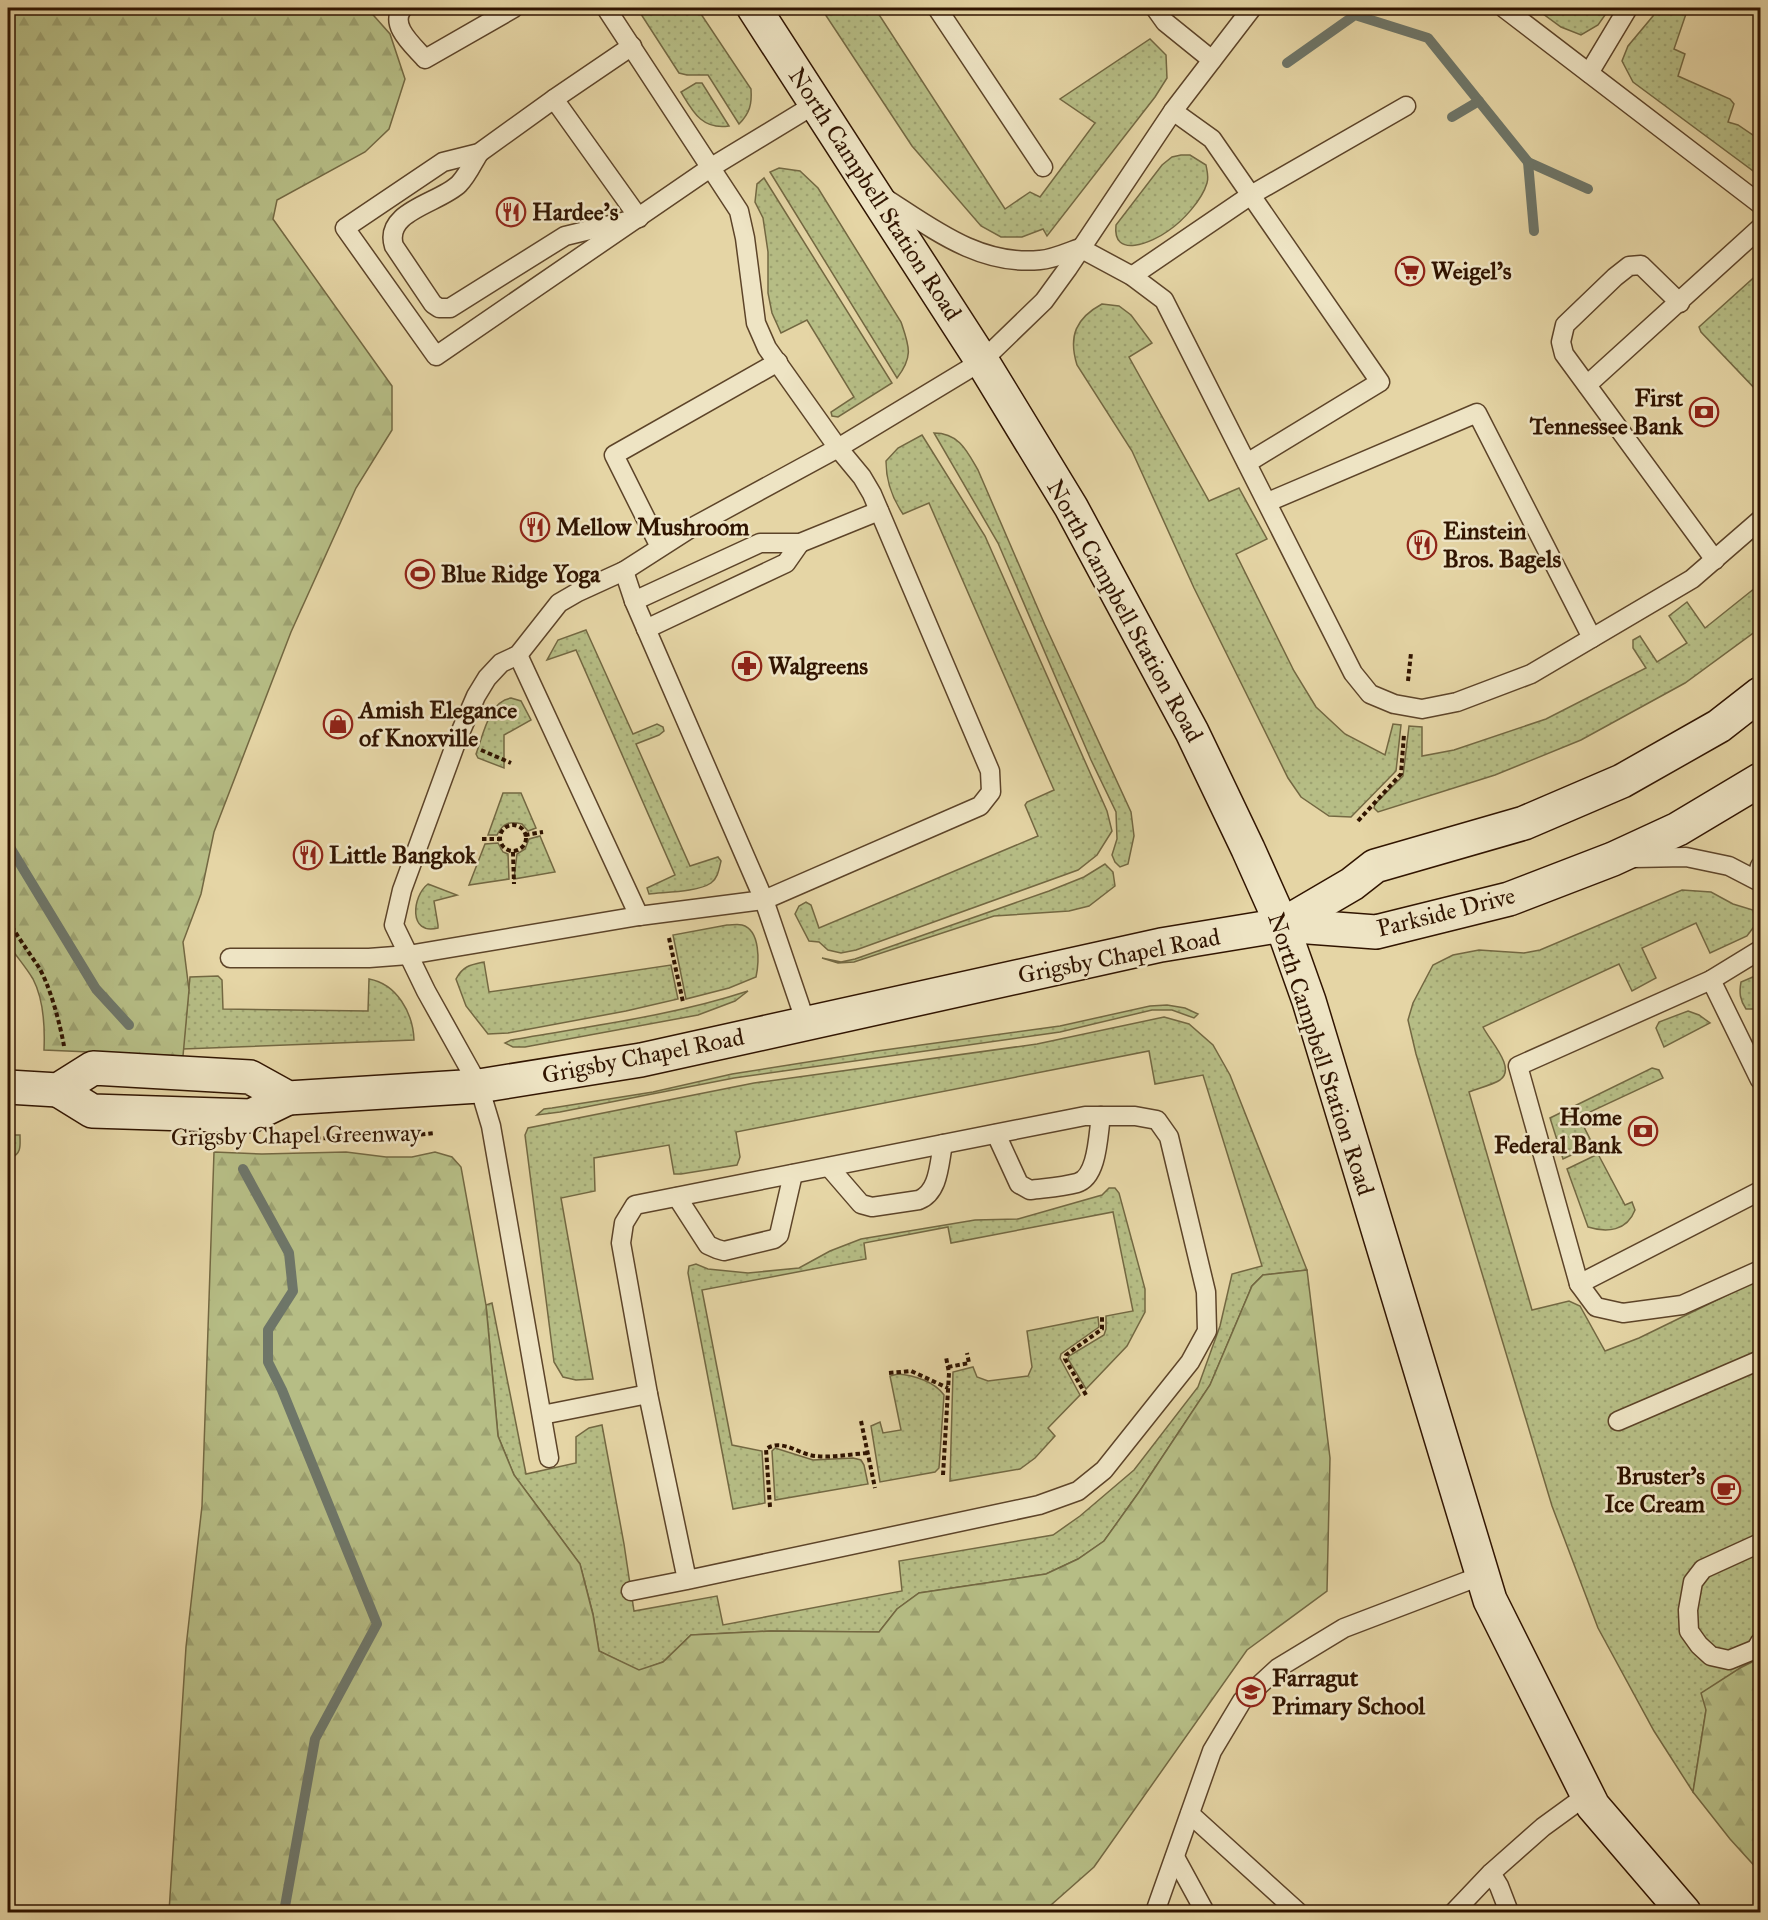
<svg xmlns="http://www.w3.org/2000/svg" width="1768" height="1920" font-family="'IM FELL Great Primer',serif">
<defs>
<pattern id="grass-dots" width="8" height="8" patternUnits="userSpaceOnUse" patternTransform="scale(1.5)"><rect width="8" height="8" fill="#b6bd85"/><path d="M2 2h.1M6 6h.1" fill="none" stroke="#9da271" stroke-width="1.8" stroke-linecap="round"/></pattern>
<pattern id="forest-firs" width="22" height="20" patternUnits="userSpaceOnUse" patternTransform="scale(1.5)"><rect width="22" height="20" fill="#b6bd85"/><path d="M5 1l3.5 6h-7zM16 11l3.5 6h-7z" fill="#9da271"/></pattern>
</defs>
<rect width="100%" height="100%" fill="#e5d5a5"/>
<filter id="stains"><feTurbulence type="fractalNoise" baseFrequency=".00333" numOctaves="4"/><feColorMatrix values="0 0 0 0 .2 0 0 0 0 .09 0 0 0 0 .02 0 0 0 .5 -.17"/></filter>
<radialGradient id="worn" r=".72"><stop offset=".6" stop-color="#630" stop-opacity="0"/><stop offset="1" stop-color="#630" stop-opacity=".3"/></radialGradient>
<g fill="url(#grass-dots)" stroke="#736842" stroke-width="1.5">
<path d="M637,8H697L751,89C752,104 750,113 739,124L708,75H687L679,73Z"/>
<polygon points="821,8 879,8 876,10 1005,209 1030,192 1040,197 1095,123 1060,99 1150,39 1166,55 1167,78 1155,97 1047,236 1043,229 1022,237 1001,237 981,226 912,146"/>
<polygon points="1535,8 1610,8 1598,25 1581,35 1561,27"/>
<polygon points="1656,8 1688,8 1674,49 1685,54 1678,76 1730,99 1734,104 1728,122 1738,125 1760,140 1760,176 1633,82 1622,61 1628,46 1653,16"/>
<path d="M696,83H702L729,126C702,130 693,112 681,92Z"/>
<path d="M1181,155H1190L1206,165C1207,171 1209,177 1207,183C1202,200 1183,221 1168,231C1153,242 1112,260 1116,225L1162,165L1172,157Z"/>
<path d="M779,168L800,171L818,188L901,322C909,346 914,356 897,378L770,172Z"/>
<polygon points="764,178 892,383 838,417 832,416 831,412 854,397 807,320 781,333 772,313 768,293 768,252 763,218 755,202 757,184"/>
<polygon points="1760,272 1760,394 1701,332 1699,327"/>
<path d="M1102,304L1119,306L1131,315L1152,343L1129,357L1209,501L1239,488L1267,539L1236,554L1294,671L1316,707L1345,734L1385,755L1393,724L1401,725L1396,771L1351,817L1329,816L1301,797L1288,778L1194,588L1132,451L1077,365C1068,336 1076,318 1102,304Z"/>
<path d="M934,433C959,433 967,451 978,470L1045,625L1131,812L1134,836L1128,864L1120,867L1115,862L1112,855L1117,839L1116,812L1091,760L998,543Z"/>
<path d="M922,435L985,536L1107,811L1112,831L1097,855L1078,870L856,950L841,953L828,950L819,942L809,941L795,914L799,906L806,902L811,905L819,928L1038,836L1025,805L1027,802L1054,790L929,503L903,514C892,498 886,480 886,461L898,448Z"/>
<polygon points="1760,584 1760,628 1685,683 1581,740 1495,775 1378,812 1374,808 1375,804 1403,776 1409,726 1422,727 1422,756 1454,750 1546,719 1646,668 1633,648 1633,640 1640,636 1657,662 1687,643 1669,616 1687,602 1705,628"/>
<path d="M586,630L633,734L657,724L663,727L664,731L659,735L636,744L690,866L718,857L721,861C719,869 718,878 711,883C698,892 665,892 649,894L647,888L675,875L576,650L547,660L558,640Z"/>
<path d="M511,698L521,701L531,720L504,735V768L478,758L476,754C483,736 489,701 511,698Z"/>
<path d="M503,793H521L536,828L528,831L522,824C509,821 503,823 497,835H488Z"/>
<polygon points="540,836 555,872 514,879 517,854 525,849 529,839"/>
<polygon points="498,843 503,852 508,854 509,879 469,885 485,844"/>
<polygon points="1105,864 1113,872 1115,886 1089,906 1069,911 994,916 854,962 838,963 822,958 841,962 855,959 1049,891 1084,877"/>
<path d="M428,884L457,895L434,901L438,925V928C408,936 412,896 428,884Z"/>
<path d="M1682,890L1711,892L1733,904L1753,910L1756,924L1747,936L1710,953L1696,923L1642,948L1656,978L1632,991L1619,964L1483,1027C1489,1040 1517,1068 1500,1080C1492,1085 1479,1088 1469,1092L1532,1310L1569,1301L1580,1306L1605,1351L1639,1338L1760,1279V1658L1740,1668L1706,1710L1693,1792L1654,1731L1598,1628L1552,1506L1416,1054L1408,1020L1413,1003L1433,965L1453,955L1479,950L1524,953L1540,950Z"/>
<path d="M727,925C732,925 738,924 742,925C761,930 759,963 756,977L729,988L686,999L673,935Z"/>
<path d="M484,962L489,992L671,965L678,999L626,1011L508,1033L488,1034L466,1006L456,979C463,966 470,965 484,962Z"/>
<path d="M1760,974V1009H1746C1740,1000 1739,993 1741,982Z"/>
<path d="M218,976L222,980L223,1009L368,1011L369,979C397,984 413,1013 414,1040L183,1049L190,977Z"/>
<path d="M748,991L735,1001L698,1015L525,1047H513L505,1043L511,1040C590,1026 672,1016 748,991Z"/>
<polygon points="1167,1005 1185,1008 1198,1014 1194,1018 1172,1010 1152,1010 1060,1032 734,1078 560,1112 537,1115 544,1109 552,1108 653,1092 732,1074 877,1051 1060,1026 1150,1006"/>
<polygon points="1688,1011 1699,1015 1710,1023 1664,1047 1656,1028 1659,1022"/>
<polygon points="1164,1017 1189,1024 1213,1045 1230,1075 1307,1270 1263,1275 1252,1286 1210,1385 1139,1492 1104,1541 1078,1559 1046,1574 919,1593 897,1609 879,1632 771,1631 691,1635 663,1662 639,1671 599,1651 593,1614 580,1564 514,1475 498,1436 486,1305 492,1303 526,1474 576,1463 576,1437 589,1428 602,1425 624,1544 634,1611 717,1596 723,1625 902,1591 899,1561 1053,1535 1080,1516 1134,1470 1198,1387 1220,1326 1232,1274 1262,1266 1203,1075 1155,1084 1149,1051 736,1132 740,1157 737,1165 681,1174 674,1174 669,1145 594,1158 595,1191 561,1198 593,1379 576,1380 563,1377 554,1362 525,1135 528,1128 754,1083 1037,1044"/>
<polygon points="1652,1068 1659,1070 1663,1078 1579,1117 1593,1145 1563,1159 1550,1118"/>
<path d="M8,1135H20C20,1145 22,1153 11,1158L8,1157Z"/>
<path d="M1598,1154L1625,1205L1632,1202L1635,1210C1627,1231 1607,1233 1588,1227L1567,1169Z"/>
<polygon points="1109,1188 1115,1188 1119,1193 1145,1289 1145,1312 1127,1346 1086,1389 1068,1359 1069,1356 1104,1335 1106,1329 1106,1316 1133,1311 1113,1212 951,1243 948,1227 864,1243 866,1259 702,1290 732,1445 762,1451 765,1503 733,1509 688,1273 689,1266 696,1264 708,1269 748,1273 799,1268 830,1251 861,1239 975,1220 1018,1219 1102,1195"/>
<polygon points="1098,1317 1099,1327 1061,1354 1060,1358 1080,1395 1048,1428 1055,1436 1035,1458 1020,1469 950,1481 953,1372 973,1367 977,1377 988,1381 1028,1376 1032,1367 1027,1331"/>
<path d="M898,1374C914,1375 935,1382 944,1395L939,1468L935,1472L880,1482L871,1426L880,1422L883,1433L901,1430L890,1376Z"/>
<polygon points="775,1448 813,1460 853,1458 861,1460 864,1465 868,1484 775,1500 772,1451"/>
</g>
<g fill="url(#forest-firs)" stroke="#736842" stroke-width="1.5">
<path d="M8,8H367L390,34L405,79L389,129L365,152L277,200L273,219L392,386V430L356,488L291,632L214,832L201,894L183,942L189,990L183,1056L44,1050C45,1027 44,1000 33,979C26,967 16,956 8,944Z"/>
<polygon points="214,1152 262,1154 346,1152 386,1157 412,1157 435,1152 452,1157 461,1167 486,1305 498,1436 514,1475 580,1564 593,1615 599,1651 639,1670 663,1662 691,1635 771,1631 879,1632 897,1609 919,1593 1046,1574 1078,1559 1104,1541 1139,1492 1210,1385 1252,1286 1263,1275 1307,1270 1330,1458 1327,1591 1247,1650 1094,1867 1043,1912 169,1912 186,1647 202,1506"/>
<polygon points="1760,1658 1760,1872 1730,1839 1693,1792 1706,1710 1701,1693 1740,1668"/>
</g>
<g fill="none" stroke-linecap="round" stroke-linejoin="round">
<g stroke="#6e7669" stroke-width="10">
<polyline points="1287,63 1355,15 1428,38 1528,162 1588,189"/>
<polyline points="1452,117 1479,101"/>
<polyline points="1528,162 1534,231"/>
<polyline points="8,214 10,222 8,224"/>
<polyline points="8,844 96,989 129,1025"/>
<polyline points="243,1169 289,1253 293,1291 268,1330 268,1362 282,1390 377,1624 315,1739 284,1912"/>
</g>
<g stroke="#5d4429" stroke-width="21">
<g id="lane">
<path d="M403,8C388,25 414,46 425,59L514,8"/>
<polyline points="937,8 1043,167"/>
<polyline points="1155,8 1165,22 1212,60"/>
<polyline points="1504,8 1760,204"/>
<polyline points="632,46 554,99 479,153 443,162 345,228 436,356 710,168 817,103"/>
<polyline points="1589,73 1628,8"/>
<polyline points="1173,111 1212,139 1380,382 1247,463"/>
<path d="M479,153C473,163 467,176 459,184C440,203 383,211 394,246L433,304L439,308H450L565,236L639,218L554,99"/>
<path d="M885,198C933,229 980,266 1040,260C1054,259 1068,252 1080,248L1132,276L1164,300L1353,673L1370,694L1394,704L1422,709L1457,702L1531,674L1692,579L1760,520"/>
<polyline points="1132,276 1251,195 1406,106"/>
<polyline points="1680,303 1641,265 1629,266 1615,277 1565,325 1561,342 1564,354 1715,560"/>
<polyline points="1587,385 1760,228"/>
<polyline points="1268,502 1477,413 1592,638"/>
<polyline points="660,547 614,455 778,362"/>
<polyline points="624,571 634,601 764,900 806,1023"/>
<polyline points="634,601 760,543 800,543 879,511"/>
<polyline points="646,629 786,563 800,543"/>
<polyline points="518,655 639,916"/>
<polyline points="1633,858 1686,857 1729,866 1756,880 1760,866"/>
<polyline points="1760,950 1711,980 1518,1066 1579,1284 1596,1307 1623,1313 1682,1305 1760,1270"/>
<polyline points="230,958 369,958 408,955 639,916 764,900 980,806 991,792 990,771 872,494 862,477 838,448 767,348 756,323 745,238 739,211 606,8"/>
<polyline points="1711,980 1760,1080"/>
<path d="M996,1134L1019,1184L1030,1190C1045,1188 1062,1187 1077,1183C1098,1177 1098,1134 1101,1116"/>
<path d="M829,1167L861,1204L872,1207L919,1200C939,1192 939,1164 943,1144"/>
<polyline points="677,1197 708,1245 717,1249 724,1251 774,1239 779,1235 793,1174"/>
<polyline points="1579,1284 1760,1191"/>
<polyline points="542,1415 648,1394"/>
<polyline points="1618,1421 1760,1360"/>
<polyline points="549,1458 491,1126 479,1086 426,991 394,925 402,890 457,740 476,696 487,678 501,663 518,655 559,603 578,592 624,571 691,528 838,448 982,361 1044,301 1068,268 1173,111 1252,8"/>
<polyline points="1760,1543 1703,1569 1693,1582 1688,1610 1689,1631 1699,1645 1711,1656 1729,1660 1756,1649 1760,1642"/>
<polyline points="631,1591 687,1580 1039,1505 1078,1491 1104,1470 1190,1362 1207,1331 1206,1292 1169,1137 1157,1120 1135,1116 1085,1116 635,1205 624,1223 621,1243 648,1394 687,1580"/>
<polyline points="1190,1814 1298,1912"/>
<polyline points="1175,1857 1205,1912"/>
<polyline points="1155,1912 1212,1751 1242,1701 1278,1668 1344,1628 1483,1575"/>
<polyline points="1454,1912 1491,1873"/>
<polyline points="1509,1912 1499,1886 1491,1873 1543,1827 1587,1795"/>
</g>
</g>
<g stroke="#301400" stroke-width="36">
<g id="secondary">
<polyline points="754,8 982,361 1071,507 1192,732 1248,849 1282,925 1309,1001 1490,1600 1593,1806 1684,1912"/>
<polyline points="1282,925 1352,884 1375,866 1524,823 1622,781 1719,726 1760,694"/>
<polyline points="8,1087 58,1090 93,1068 250,1077 288,1098 479,1086 641,1060 1161,945 1282,925 1376,932 1509,899 1613,859 1678,829 1760,780"/>
<polyline points="58,1090 92,1111 251,1116 288,1098"/>
</g>
</g>
<g stroke="#301400" stroke-width="4" stroke-dasharray="4.5 3" stroke-linecap="butt">
<polyline points="1759,443 1760,444"/>
<polyline points="1408,681 1411,653"/>
<polyline points="481,750 511,763"/>
<polyline points="1358,821 1401,774 1404,734"/>
<circle cx="513" cy="838" r="13"/>
<polyline points="525,835 543,832"/>
<polyline points="482,839 499,839"/>
<polyline points="513,852 514,884"/>
<path d="M8,920C17,936 28,951 38,966C50,985 60,1024 64,1046"/>
<polyline points="669,938 683,1002"/>
<polyline points="286,1139 400,1137 434,1133"/>
<polyline points="948,1367 969,1363 967,1353"/>
<polyline points="889,1373 911,1371 948,1388"/>
<polyline points="1086,1395 1065,1359 1066,1355 1102,1329 1102,1317"/>
<polyline points="861,1421 875,1488"/>
<polyline points="943,1475 949,1373 946,1357"/>
<path d="M770,1507L766,1449C783,1438 799,1455 816,1456C832,1458 851,1454 868,1453"/>
</g>
<use href="#lane" stroke="#eee4c4" stroke-width="18"/>
<use href="#secondary" stroke="#eee4c4" stroke-width="33"/>
</g>
<defs>
<g id="restaurant-ring" transform="scale(1.5)"><circle r="9.5" fill="#eee4c4" stroke="#8f2418" stroke-width="1.5"/><path d="M-5-6h1v4h1v-4h1v4h1v-4h1v5L-1.5 .5V6h-2V.5L-5-1ZM5-6V6H3V1.5H1.5Q1.5-4 5-6Z" fill="#8f2418"/></g>
<g id="supermarket-ring" transform="scale(1.5)"><circle r="9.5" fill="#eee4c4" stroke="#8f2418" stroke-width="1.5"/><path d="M-6-5.5h2.5l.6 2H6L4.5 2H-2.5L-4.4-4H-6ZM-1.5 3.2a1.3 1.3 0 1 0 .1 0ZM3 3.2a1.3 1.3 0 1 0 .1 0Z" fill="#8f2418"/></g>
<g id="bank-ring" transform="scale(1.5)"><circle r="9.5" fill="#eee4c4" stroke="#8f2418" stroke-width="1.5"/><path d="M-6-4H6V4H-6ZM0-2.3a2.3 2.3 0 1 0 0 4.6a2.3 2.3 0 1 0 0-4.6Z" fill="#8f2418"/></g>
<g id="stadium-ring" transform="scale(1.5)"><circle r="9.5" fill="#eee4c4" stroke="#8f2418" stroke-width="1.5"/><path d="M0-5a6.5 5 0 1 0 0 10a6.5 5 0 1 0 0-10ZM-3.5-1.8h7v3.6h-7Z" fill="#8f2418"/></g>
<g id="pharmacy-ring" transform="scale(1.5)"><circle r="9.5" fill="#eee4c4" stroke="#8f2418" stroke-width="1.5"/><path d="M-2-6h4v4h4v4h-4v4h-4v-4h-4v-4h4Z" fill="#8f2418"/></g>
<g id="shop-ring" transform="scale(1.5)"><circle r="9.5" fill="#eee4c4" stroke="#8f2418" stroke-width="1.5"/><path d="M-5-2.5h2.3a2.7 3.5 0 0 1 5.4 0H5L5.5 6h-11ZM-1.5-2.5h3a1.5 2.3 0 0 0-3 0Z" fill="#8f2418"/></g>
<g id="cafe-ring" transform="scale(1.5)"><circle r="9.5" fill="#eee4c4" stroke="#8f2418" stroke-width="1.5"/><path d="M-5.5-4.5H6V0H3Q3 3.5 0 3.5H-2.5Q-5.5 3.5-5.5 0ZM3-3.2v2h1.7v-2ZM-6 4.5H4V6H-6Z" fill="#8f2418"/></g>
<g id="school-ring" transform="scale(1.5)"><circle r="9.5" fill="#eee4c4" stroke="#8f2418" stroke-width="1.5"/><path d="M0-5L7-2L0 1L-7-2ZM-4 1L0 2.5L4 1V4Q0 6-4 4Z" fill="#8f2418"/></g>
</defs>
<g fill-rule="evenodd">
<use href="#restaurant-ring" x="511" y="212"/>
<use href="#supermarket-ring" x="1410" y="271"/>
<use href="#bank-ring" x="1704" y="412"/>
<use href="#restaurant-ring" x="535" y="527"/>
<use href="#restaurant-ring" x="1422" y="545"/>
<use href="#stadium-ring" x="420" y="574"/>
<use href="#pharmacy-ring" x="747" y="666"/>
<use href="#shop-ring" x="338" y="724"/>
<use href="#restaurant-ring" x="308" y="855"/>
<use href="#bank-ring" x="1643" y="1131"/>
<use href="#cafe-ring" x="1726" y="1490"/>
<use href="#school-ring" x="1251" y="1692"/>
</g>
<g text-anchor="middle" stroke-width="5" stroke-linejoin="round" paint-order="stroke">
<g font-size="24" fill="#301400" stroke="#eee4c4">
<text transform="translate(875 194) rotate(57)" y="8">North Campbell Station Road</text>
<text transform="translate(1125 611) rotate(61)" y="8">North Campbell Station Road</text>
<text transform="translate(1446 912) rotate(-14)" y="8">Parkside Drive</text>
<text transform="translate(1119 956) rotate(-11)" y="8">Grigsby Chapel Road</text>
<text transform="translate(1321 1054) rotate(72)" y="8">North Campbell Station Road</text>
<text transform="translate(643 1056) rotate(-11)" y="8">Grigsby Chapel Road</text>
<text transform="translate(296 1135) rotate(-1)" y="8">Grigsby Chapel Greenway</text>
</g>
<g font-size="24" font-weight="bold" fill="#301400" stroke="#eee4c4" text-anchor="start">
<text x="532" y="220">Hardee's</text>
<text x="1431" y="279">Weigel's</text>
<text x="1683" y="406" text-anchor="end">First<tspan x="1683" dy="28">Tennessee Bank</tspan></text>
<text x="556" y="535">Mellow Mushroom</text>
<text x="1443" y="539">Einstein<tspan x="1443" dy="28">Bros. Bagels</tspan></text>
<text x="441" y="582">Blue Ridge Yoga</text>
<text x="768" y="674">Walgreens</text>
<text x="359" y="718">Amish Elegance<tspan x="359" dy="28">of Knoxville</tspan></text>
<text x="329" y="863">Little Bangkok</text>
<text x="1622" y="1125" text-anchor="end">Home<tspan x="1622" dy="28">Federal Bank</tspan></text>
<text x="1705" y="1484" text-anchor="end">Bruster's<tspan x="1705" dy="28">Ice Cream</tspan></text>
<text x="1272" y="1686">Farragut<tspan x="1272" dy="28">Primary School</tspan></text>
</g>
</g>
<rect width="1768" height="1920" fill="none" stroke="#e5d5a5" stroke-width="30"/>
<rect x="9" y="9" width="1750" height="1902" fill="none" stroke="#301400" stroke-width="3"/>
<rect x="15" y="15" width="1738" height="1890" fill="none" stroke="#301400" stroke-width="1.5"/>
<rect width="100%" height="100%" filter="url(#stains)"/>
<rect width="100%" height="100%" fill="url(#worn)"/>
</svg>
